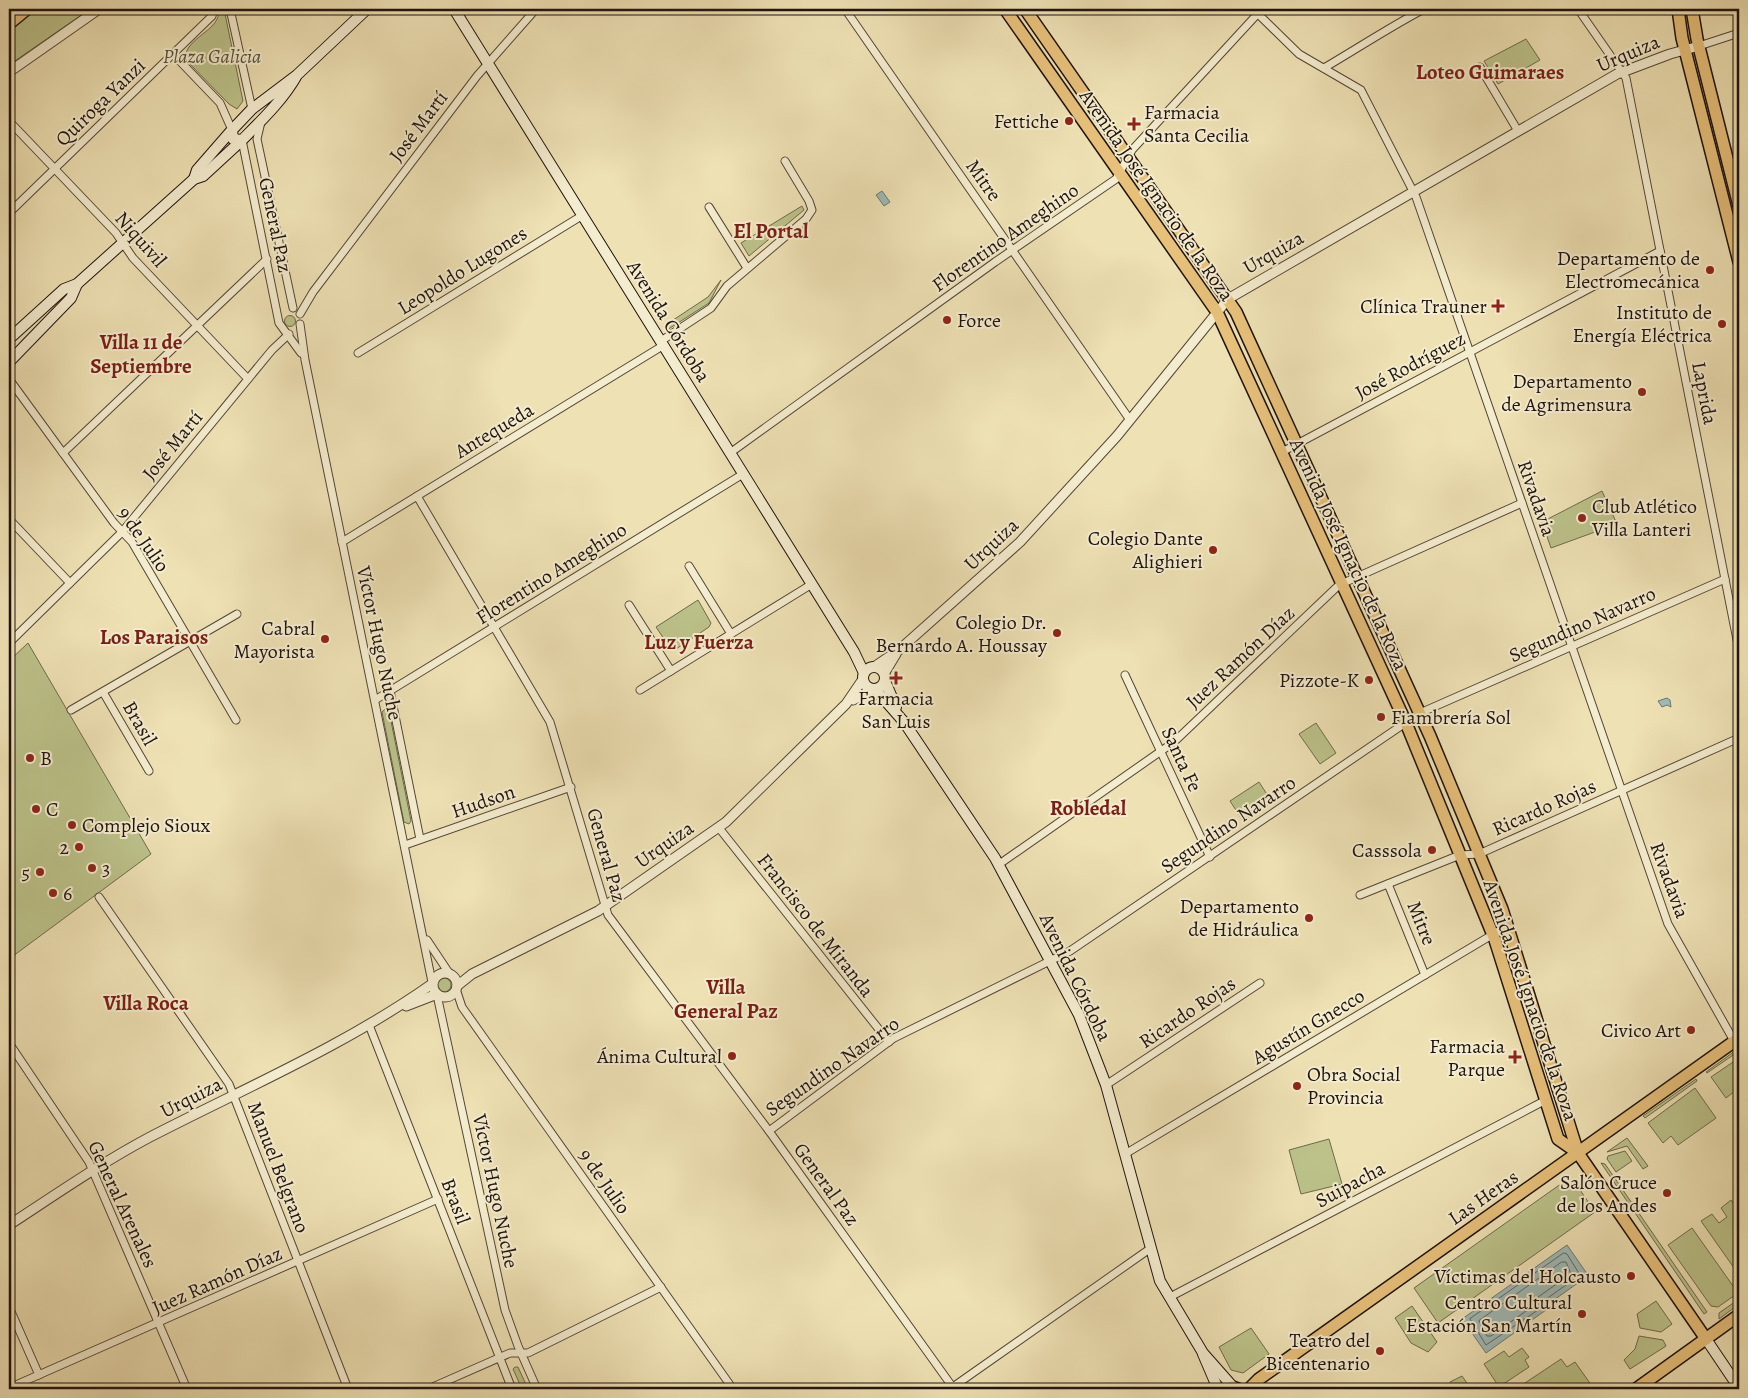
<svg xmlns="http://www.w3.org/2000/svg" width="1748" height="1398" font-family="Alegreya,serif">
<rect width="100%" height="100%" fill="#eee1b4"/>
<filter id="stains"><feTurbulence type="fractalNoise" baseFrequency=".004" numOctaves="4"/><feColorMatrix values="0 0 0 0 .2 0 0 0 0 .09 0 0 0 0 .02 0 0 0 .5 -.17"/></filter>
<radialGradient id="worn" r=".72"><stop offset=".6" stop-color="#630" stop-opacity="0"/><stop offset="1" stop-color="#630" stop-opacity=".3"/></radialGradient>
<g fill="#bcc28a" stroke="#6e6a4c">
<polygon points="36,9 90,9 9,65 9,31"/>
<path d="M219,9H224L243,101L237,109L229,104L185,59C185,37 221,31 219,9Z"/>
<polygon points="1526,39 1540,60 1498,84 1484,61"/>
<polygon points="802,206 804,210 749,256 741,243"/>
<polygon points="721,280 709,303 667,330 664,326 708,297"/>
<circle cx="290" cy="321" r="5.5"/>
<polygon points="1602,491 1617,524 1551,548 1542,522"/>
<polygon points="698,600 711,623 709,627 676,649 670,648 656,627"/>
<polygon points="28,643 151,854 9,959 9,661"/>
<polygon points="385,709 389,711 411,821 409,824 404,822 382,712"/>
<polygon points="1316,723 1336,753 1320,764 1299,734"/>
<polygon points="1259,782 1272,802 1243,821 1230,801"/>
<circle cx="444" cy="985" r="7"/>
<polygon points="1739,1048 1739,1051 1707,1073 1706,1072"/>
<polygon points="1739,1058 1739,1096 1735,1091 1726,1098 1711,1077"/>
<polygon points="1696,1079 1697,1081 1645,1118 1643,1116"/>
<polygon points="1695,1088 1716,1118 1678,1145 1671,1136 1663,1143 1648,1123"/>
<polygon points="1627,1138 1648,1166 1643,1169 1627,1146 1607,1152"/>
<polygon points="1329,1139 1342,1184 1301,1194 1289,1150"/>
<polygon points="1625,1151 1632,1161 1616,1172 1607,1159 1608,1156"/>
<polygon points="1601,1163 1605,1164 1707,1312 1704,1314"/>
<polygon points="1570,1180 1576,1184 1595,1212 1438,1323 1414,1288 1565,1181"/>
<polygon points="1731,1200 1739,1212 1739,1275 1701,1221 1712,1214 1719,1223 1727,1217 1721,1208"/>
<polygon points="1692,1228 1738,1293 1718,1307 1711,1306 1668,1245"/>
<polygon points="1739,1299 1739,1304 1719,1319 1719,1313"/>
<polygon points="1656,1301 1672,1324 1661,1332 1640,1328 1637,1314"/>
<polygon points="1412,1306 1437,1342 1428,1352 1411,1343 1395,1318"/>
<polygon points="1251,1328 1269,1354 1243,1373 1231,1370 1219,1347"/>
<polygon points="1639,1336 1663,1340 1666,1346 1630,1369 1624,1360 1635,1349"/>
<polygon points="1522,1348 1529,1357 1525,1360 1529,1367 1499,1387 1484,1364 1504,1351 1509,1357"/>
<polygon points="1561,1359 1567,1367 1575,1362 1594,1389 1516,1389"/>
<polygon points="515,1367 518,1367 528,1389 522,1389 513,1369"/>
<polygon points="1462,1376 1471,1389 1452,1389 1450,1382"/>
</g>
<g fill="#9fbbb8" stroke="#6c7874">
<polygon points="882,191 890,202 884,206 876,195"/>
<polygon points="1667,698 1670,700 1671,707 1667,705 1662,707 1658,701"/>
<polygon points="1567,1245 1590,1278 1584,1282 1582,1280 1544,1307 1546,1310 1486,1353 1462,1319"/>
</g>
<g fill="none" stroke-linecap="round" stroke-linejoin="round">
<g stroke="#5f6764" stroke-width="1">
<polygon points="1564,1253 1567,1254 1580,1275 1542,1302 1538,1310 1486,1345 1470,1319"/>
<polygon points="1562,1262 1566,1262 1571,1274 1538,1297 1533,1306 1491,1336 1487,1336 1479,1321"/>
</g>
<g stroke="#534638" stroke-width="9">
<g id="minor">
<polyline points="230,9 252,109"/>
<polyline points="845,9 1130,420"/>
<polyline points="1253,9 1299,54 1361,90 1416,197 1668,924 1734,1041"/>
<polyline points="1578,9 1626,78 1739,650"/>
<polyline points="1699,46 1739,33"/>
<polyline points="173,54 220,103 232,130"/>
<polyline points="1480,67 1518,131"/>
<path d="M1324,68C1358,48 1390,27 1424,9"/>
<polyline points="9,121 116,233 133,258 248,379"/>
<polyline points="261,122 257,139 293,308"/>
<polyline points="242,140 279,323 301,353"/>
<polyline points="709,207 747,268"/>
<polyline points="9,213 212,16 214,9"/>
<polyline points="300,314 313,292 477,76 536,9"/>
<polyline points="300,324 305,360 432,982"/>
<polyline points="661,341 711,308 727,286 806,219 812,210 809,201 785,161"/>
<polyline points="358,353 583,215"/>
<polyline points="9,379 114,523 132,542 236,720"/>
<polyline points="1282,452 1660,251"/>
<polyline points="63,453 267,259"/>
<polyline points="730,453 995,262 1116,179 1132,150 1262,9"/>
<polyline points="417,496 550,722 608,915 769,1131 954,1389"/>
<polyline points="9,519 70,583"/>
<polyline points="342,542 664,345"/>
<polyline points="689,566 731,634"/>
<polyline points="629,605 671,671"/>
<polyline points="9,643 122,532 272,350 289,334"/>
<polyline points="1125,675 1210,857"/>
<polyline points="640,690 812,584"/>
<polyline points="390,691 420,839"/>
<polyline points="103,692 149,771"/>
<polyline points="375,700 743,474"/>
<polyline points="71,710 237,614"/>
<polyline points="719,828 889,1042"/>
<polyline points="405,845 571,787"/>
<polyline points="998,865 1174,742 1339,585 1522,503"/>
<polyline points="1388,884 1425,975"/>
<polyline points="1360,895 1460,855 1479,854 1739,738"/>
<polyline points="99,897 229,1084 348,1389"/>
<polyline points="427,940 449,973"/>
<polyline points="456,989 462,1007 733,1389"/>
<polyline points="437,995 505,1310 518,1346 537,1389"/>
<polyline points="369,1025 512,1389"/>
<polyline points="9,1043 89,1162 187,1389"/>
<polyline points="1106,1085 1260,983"/>
<polyline points="769,1131 894,1038 1070,951 1420,713 1725,579"/>
<polyline points="1125,1154 1507,926"/>
<polyline points="1170,1297 1546,1100"/>
<polyline points="9,1307 39,1375"/>
<polyline points="9,1388 438,1199"/>
<polyline points="428,1389 510,1353 528,1353 661,1287"/>
<polyline points="950,1389 1151,1248"/>
</g>
</g>
<g stroke="#534638" stroke-width="11">
<g id="tertiary">
<polyline points="9,72 99,9"/>
<polyline points="874,667 899,650 1020,542 1117,436 1228,299 1617,74 1670,54 1699,46"/>
<polyline points="884,674 896,654"/>
<polyline points="853,700 873,689"/>
<circle cx="445" cy="985" r="12"/>
<polyline points="457,986 472,974 598,911 726,822 846,704 863,679"/>
<polyline points="406,1006 437,994"/>
<path d="M9,1225C55,1195 101,1163 150,1137C245,1088 344,1046 432,984"/>
</g>
</g>
<g stroke="#1f130f" stroke-width="12">
<g id="secondary">
<polyline points="454,9 854,652 864,673"/>
<path d="M297,75C283,100 262,120 242,140L233,139L232,130L252,109L297,75L367,9"/>
<polyline points="194,179 197,170 231,131"/>
<polyline points="9,339 64,289 77,284 194,179 203,176 241,141"/>
<polyline points="10,361 71,298 77,284"/>
<circle cx="874" cy="678" r="11"/>
<polyline points="885,681 896,707"/>
<polyline points="875,689 904,722 995,858 1079,1015 1106,1085 1160,1281 1203,1353 1233,1387"/>
<polyline points="1706,1339 1739,1388"/>
<polyline points="1203,1354 1218,1389"/>
</g>
</g>
<g stroke="#1f130f" stroke-width="14">
<g id="primary">
<polyline points="1005,9 1217,312 1406,723 1495,940 1558,1139 1578,1153"/>
<polyline points="1025,9 1236,312 1430,736 1502,909 1578,1153 1706,1339"/>
<polyline points="1678,9 1682,38 1739,262"/>
<polyline points="1692,9 1697,39 1739,206"/>
<polyline points="1224,1389 1232,1387 1238,1389"/>
<polyline points="1249,1389 1259,1379 1739,1038"/>
<polyline points="1636,1389 1739,1315"/>
</g>
</g>
<g stroke="#1f130f" stroke-width="15">
<polyline id="motorway" points="9,23 26,9"/>
</g>
<use href="#minor" stroke="#f4ecce" stroke-width="7"/>
<use href="#tertiary" stroke="#f4ecce" stroke-width="9"/>
<use href="#secondary" stroke="#f4ecce" stroke-width="10"/>
<use href="#primary" stroke="#e7c07a" stroke-width="11"/>
<use href="#motorway" stroke="#e7c07a" stroke-width="12"/>
</g>
<g fill="#8f2418" stroke="#f4ecce" stroke-width="2">
<circle cx="1069" cy="121" r="5"/>
<path d="M1131.5 116.5h5v5h5v5h-5v5h-5v-5h-5v-5h5z"/>
<circle cx="1710" cy="270" r="5"/>
<path d="M1495.5 298.5h5v5h5v5h-5v5h-5v-5h-5v-5h5z"/>
<circle cx="947" cy="320" r="5"/>
<circle cx="1722" cy="324" r="5"/>
<circle cx="1642" cy="392" r="5"/>
<circle cx="1582" cy="518" r="5"/>
<circle cx="1213" cy="550" r="5"/>
<circle cx="1057" cy="633" r="5"/>
<circle cx="325" cy="639" r="5"/>
<path d="M893.5 670.5h5v5h5v5h-5v5h-5v-5h-5v-5h5z"/>
<circle cx="1369" cy="680" r="5"/>
<circle cx="1381" cy="717" r="5"/>
<circle cx="30" cy="758" r="5"/>
<circle cx="36" cy="809" r="5"/>
<circle cx="72" cy="825" r="5"/>
<circle cx="79" cy="847" r="5"/>
<circle cx="1432" cy="850" r="5"/>
<circle cx="92" cy="868" r="5"/>
<circle cx="40" cy="872" r="5"/>
<circle cx="53" cy="893" r="5"/>
<circle cx="1309" cy="918" r="5"/>
<circle cx="1691" cy="1030" r="5"/>
<circle cx="732" cy="1056" r="5"/>
<path d="M1512.5 1049.5h5v5h5v5h-5v5h-5v-5h-5v-5h5z"/>
<circle cx="1297" cy="1086" r="5"/>
<circle cx="1667" cy="1193" r="5"/>
<circle cx="1631" cy="1276" r="5"/>
<circle cx="1582" cy="1314" r="5"/>
<circle cx="1380" cy="1351" r="5"/>
</g>
<g text-anchor="middle" stroke-width="4" stroke-linejoin="round" paint-order="stroke">
<g font-size="20" fill="#1f130f" stroke="#f4ecce">
<text transform="translate(1628 53) rotate(-23)" y="7">Urquiza</text>
<text transform="translate(100 102) rotate(-44)" y="7">Quiroga Yanzi</text>
<text transform="translate(418 126) rotate(-53)" y="7">José Martí</text>
<text transform="translate(984 180) rotate(55)" y="7">Mitre</text>
<text transform="translate(1157 195) rotate(55)" y="7">Avenida José Ignacio de la Roza</text>
<text transform="translate(276 225) rotate(78)" y="7">General Paz</text>
<text transform="translate(1005 237) rotate(-35)" y="7">Florentino Ameghino</text>
<text transform="translate(141 239) rotate(49)" y="7">Niquivil</text>
<text transform="translate(1273 252) rotate(-30)" y="7">Urquiza</text>
<text transform="translate(462 270) rotate(-32)" y="7">Leopoldo Lugones</text>
<text transform="translate(669 321) rotate(58)" y="7">Avenida Córdoba</text>
<text transform="translate(1410 365) rotate(-28)" y="7">José Rodríguez</text>
<text transform="translate(1705 393) rotate(79)" y="7">Laprida</text>
<text transform="translate(494 430) rotate(-31)" y="7">Antequeda</text>
<text transform="translate(172 445) rotate(-51)" y="7">José Martí</text>
<text transform="translate(1537 498) rotate(71)" y="7">Rivadavia</text>
<text transform="translate(144 539) rotate(55)" y="7">9 de Julio</text>
<text transform="translate(991 544) rotate(-43)" y="7">Urquiza</text>
<text transform="translate(1349 554) rotate(65)" y="7">Avenida José Ignacio de la Roza</text>
<text transform="translate(551 573) rotate(-32)" y="7">Florentino Ameghino</text>
<text transform="translate(1582 624) rotate(-24)" y="7">Segundino Navarro</text>
<text transform="translate(380 643) rotate(78)" y="7">Víctor Hugo Nuche</text>
<text transform="translate(1240 657) rotate(-43)" y="7">Juez Ramón Díaz</text>
<text transform="translate(140 723) rotate(60)" y="7">Brasil</text>
<text transform="translate(1182 759) rotate(65)" y="7">Santa Fe</text>
<text transform="translate(483 801) rotate(-19)" y="7">Hudson</text>
<text transform="translate(1544 807) rotate(-24)" y="7">Ricardo Rojas</text>
<text transform="translate(1228 824) rotate(-34)" y="7">Segundino Navarro</text>
<text transform="translate(664 844) rotate(-35)" y="7">Urquiza</text>
<text transform="translate(607 855) rotate(74)" y="7">General Paz</text>
<text transform="translate(1670 880) rotate(70)" y="7">Rivadavia</text>
<text transform="translate(1422 923) rotate(68)" y="7">Mitre</text>
<text transform="translate(816 925) rotate(52)" y="7">Francisco de Miranda</text>
<text transform="translate(1076 977) rotate(64)" y="7">Avenida Córdoba</text>
<text transform="translate(1531 1000) rotate(71)" y="7">Avenida José Ignacio de la Roza</text>
<text transform="translate(1187 1012) rotate(-34)" y="7">Ricardo Rojas</text>
<text transform="translate(1308 1026) rotate(-31)" y="7">Agustín Gnecco</text>
<text transform="translate(832 1066) rotate(-35)" y="7">Segundino Navarro</text>
<text transform="translate(191 1097) rotate(-27)" y="7">Urquiza</text>
<text transform="translate(279 1167) rotate(69)" y="7">Manuel Belgrano</text>
<text transform="translate(605 1181) rotate(55)" y="7">9 de Julio</text>
<text transform="translate(827 1184) rotate(54)" y="7">General Paz</text>
<text transform="translate(1350 1184) rotate(-28)" y="7">Suipacha</text>
<text transform="translate(496 1191) rotate(78)" y="7">Víctor Hugo Nuche</text>
<text transform="translate(1483 1197) rotate(-35)" y="7">Las Heras</text>
<text transform="translate(456 1201) rotate(69)" y="7">Brasil</text>
<text transform="translate(123 1204) rotate(65)" y="7">General Arenales</text>
<text transform="translate(217 1280) rotate(-24)" y="7">Juez Ramón Díaz</text>
</g>
<g font-size="20" font-style="italic" fill="#56503a" stroke="#f4ecce">
<text x="212" y="63">Plaza Galicia</text>
</g>
<g font-size="20" fill="#1f130f" stroke="#f4ecce" text-anchor="end">
<text x="1144" y="119" text-anchor="start">Farmacia<tspan x="1144" dy="23">Santa Cecilia</tspan></text>
<text x="1059" y="128">Fettiche</text>
<text x="1700" y="265">Departamento de<tspan x="1700" dy="23">Electromecánica</tspan></text>
<text x="1487" y="313">Clínica Trauner</text>
<text x="1712" y="319">Instituto de<tspan x="1712" dy="23">Energía Eléctrica</tspan></text>
<text x="957" y="327" text-anchor="start">Force</text>
<text x="1632" y="388">Departamento<tspan x="1632" dy="23">de Agrimensura</tspan></text>
<text x="1592" y="513" text-anchor="start">Club Atlético<tspan x="1592" dy="23">Villa Lanteri</tspan></text>
<text x="1203" y="545">Colegio Dante<tspan x="1203" dy="23">Alighieri</tspan></text>
<text x="1047" y="629">Colegio Dr.<tspan x="1047" dy="23">Bernardo A. Houssay</tspan></text>
<text x="315" y="635">Cabral<tspan x="315" dy="23">Mayorista</tspan></text>
<text x="1359" y="687">Pizzote-K</text>
<text x="896" y="705" text-anchor="middle">Farmacia<tspan x="896" dy="23">San Luis</tspan></text>
<text x="1391" y="724" text-anchor="start">Fiambrería Sol</text>
<text x="40" y="765" text-anchor="start">B</text>
<text x="46" y="816" text-anchor="start">C</text>
<text x="82" y="832" text-anchor="start">Complejo Sioux</text>
<text x="69" y="854">2</text>
<text x="1422" y="857">Casssola</text>
<text x="102" y="875" text-anchor="start">3</text>
<text x="30" y="879">5</text>
<text x="63" y="900" text-anchor="start">6</text>
<text x="1299" y="913">Departamento<tspan x="1299" dy="23">de Hidráulica</tspan></text>
<text x="1681" y="1037">Civico Art</text>
<text x="1505" y="1053">Farmacia<tspan x="1505" dy="23">Parque</tspan></text>
<text x="722" y="1063">Ánima Cultural</text>
<text x="1307" y="1081" text-anchor="start">Obra Social<tspan x="1307" dy="23">Provincia</tspan></text>
<text x="1657" y="1189">Salón Cruce<tspan x="1657" dy="23">de los Andes</tspan></text>
<text x="1621" y="1283">Víctimas del Holcausto</text>
<text x="1572" y="1309">Centro Cultural<tspan x="1572" dy="23">Estación San Martín</tspan></text>
<text x="1370" y="1347">Teatro del<tspan x="1370" dy="23">Bicentenario</tspan></text>
</g>
<g font-size="21" font-weight="bold" fill="#7a1f14" stroke="#f4ecce">
<text x="1490" y="79">Loteo Guimaraes</text>
<text x="771" y="238">El Portal</text>
<text x="141" y="349">Villa 11 de<tspan x="141" dy="24">Septiembre</tspan></text>
<text x="154" y="644">Los Paraisos</text>
<text x="699" y="649">Luz y Fuerza</text>
<text x="1088" y="815">Robledal</text>
<text x="726" y="994">Villa<tspan x="726" dy="24">General Paz</tspan></text>
<text x="146" y="1010">Villa Roca</text>
</g>
</g>
<rect width="1748" height="1398" fill="none" stroke="#eee1b4" stroke-width="30"/>
<rect x="10" y="10" width="1728" height="1378" fill="none" stroke="#1f130f" stroke-width="2.5"/>
<rect x="15" y="15" width="1718" height="1368" fill="none" stroke="#1f130f"/>
<rect width="100%" height="100%" filter="url(#stains)"/>
<rect width="100%" height="100%" fill="url(#worn)"/>
</svg>
